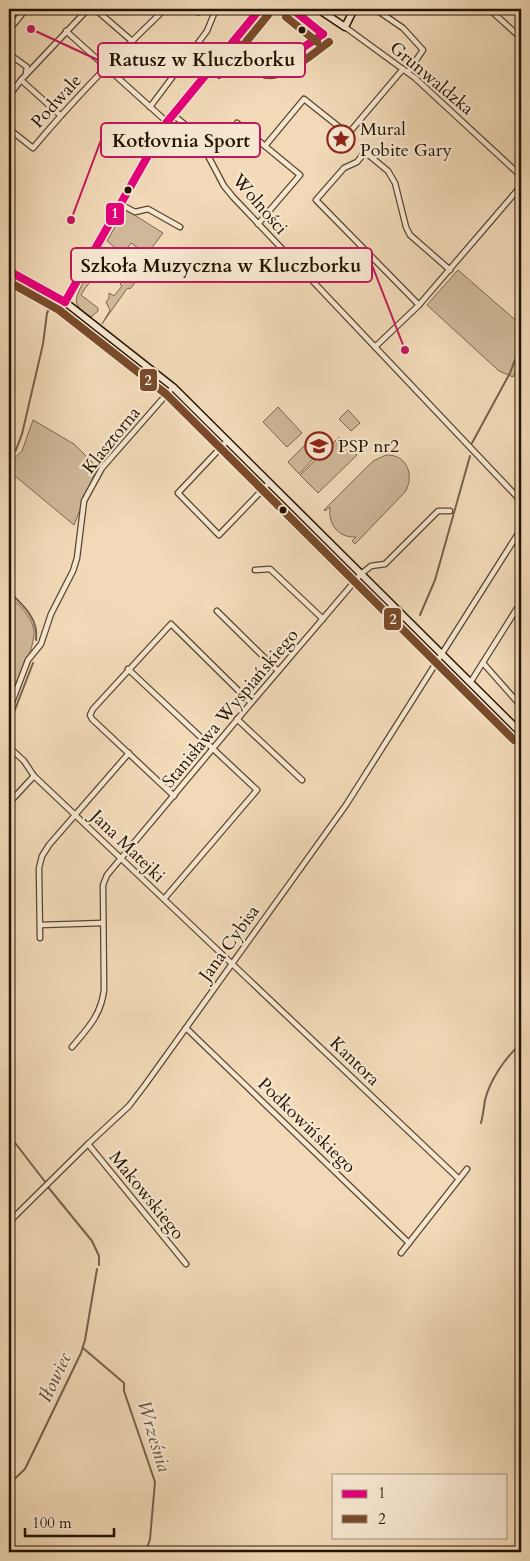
<svg xmlns="http://www.w3.org/2000/svg" width="530" height="1561" font-family="Cardo,serif">
<rect width="100%" height="100%" fill="#f2dab8"/>
<filter id="stains"><feTurbulence type="fractalNoise" baseFrequency=".004" numOctaves="4"/><feColorMatrix values="0 0 0 0 .2 0 0 0 0 .09 0 0 0 0 .02 0 0 0 .5 -.17"/></filter>
<radialGradient id="worn" r=".72"><stop offset=".6" stop-color="#630" stop-opacity="0"/><stop offset="1" stop-color="#630" stop-opacity=".3"/></radialGradient>
<g fill="#cfb899" stroke="#79664e">
<polygon points="184,9 213,9 211,14 202,10 199,16"/>
<polygon points="124,211 128,211 163,233 147,254 131,243 123,254 107,241"/>
<polygon points="103,253 137,280 130,289 128,288 126,290 102,324 110,310 106,302 109,298 109,293 114,296 122,286 120,284 126,276 108,262 102,254"/>
<path d="M96,261C101,272 86,285 81,295L98,308V311L91,317C87,314 79,309 77,304C73,295 91,270 96,261Z"/>
<polygon points="458,270 521,325 521,359 513,377 499,371 427,305"/>
<polygon points="278,407 302,433 287,447 263,422"/>
<polygon points="348,410 360,423 351,431 339,419"/>
<polygon points="33,420 74,444 97,467 74,525 9,471 9,463 22,451"/>
<polygon points="339,437 357,455 318,493 300,475"/>
<polygon points="307,443 318,454 299,474 288,462"/>
<path d="M386,455C407,454 415,476 405,492L355,544L352,541L356,537C338,538 328,524 330,507L325,511L324,510L373,461Z"/>
<path d="M9,595C18,604 32,616 34,630C36,646 15,689 9,705Z"/>
</g>
<g fill="none" stroke-linecap="round" stroke-linejoin="round">
<g stroke="#75624a" stroke-width="2">
<polyline points="472,443 510,373 521,344"/>
<polyline points="9,458 16,450 22,434 43,344 47,313 51,305"/>
<path d="M9,592C23,605 39,619 36,640"/>
<polyline points="420,615 435,580 470,456"/>
<polyline points="9,725 33,663"/>
<path d="M481,1123C483,1115 484,1107 485,1100C490,1080 506,1056 521,1044"/>
<polyline points="9,1135 46,1183"/>
<polyline points="48,1187 92,1241 99,1256 99,1265"/>
<polyline points="83,1348 124,1383 124,1391 155,1482 150,1539 146,1552"/>
<polyline points="9,1484 25,1469 81,1353 85,1340 97,1269"/>
</g>
<g stroke="#574530" stroke-width="7">
<g id="street">
<polyline points="95,9 132,41"/>
<polyline points="375,9 403,28 423,50 408,72"/>
<polyline points="489,9 521,38"/>
<polyline points="9,20 18,9"/>
<polyline points="345,27 415,78 521,176"/>
<polyline points="9,30 26,9"/>
<polyline points="66,31 167,122"/>
<polyline points="9,54 27,67 26,73"/>
<polyline points="21,80 60,115"/>
<polyline points="9,96 21,80 88,9"/>
<polyline points="150,107 207,31 216,9"/>
<polyline points="173,115 196,133 224,186 233,197 521,501"/>
<polyline points="237,123 300,175 258,224"/>
<path d="M9,129L33,148C74,99 119,53 165,9"/>
<polyline points="265,146 304,99 348,134 403,69"/>
<polyline points="120,204 135,212 148,209 180,227"/>
<polyline points="419,305 316,200 344,168 357,162 365,152 388,171 395,183 406,227 410,235 450,270"/>
<polyline points="375,347 419,305 521,186"/>
<polyline points="227,441 178,493 219,535 269,483"/>
<polyline points="255,570 270,569 323,619"/>
<polyline points="217,611 278,671"/>
<polyline points="483,663 521,706"/>
<polyline points="128,669 257,790 164,899"/>
<polyline points="470,683 521,602"/>
<polyline points="9,710 28,660 41,644 51,614 73,571 77,558 84,501 102,468 173,387"/>
<polyline points="237,719 302,780"/>
<path d="M9,747L24,761L34,776C175,911 318,1044 459,1179"/>
<polyline points="174,796 92,719 90,715 93,709 171,624 251,703"/>
<polyline points="9,803 34,776"/>
<polyline points="40,925 103,923"/>
<polyline points="40,938 39,868 42,856 49,845 129,753"/>
<polyline points="186,1028 409,1243"/>
<path d="M72,1047C88,1028 101,1015 104,990L103,885L107,875L251,703L361,574L371,566L385,564L438,511H450"/>
<polyline points="88,1144 186,1264"/>
<polyline points="9,1222 88,1144 129,1106 145,1085 346,805 521,529"/>
<polyline points="401,1253 467,1169"/>
</g>
</g>
<g stroke="#231302" stroke-width="9">
<g id="secondary">
<polyline points="318,9 345,27 354,9"/>
<polyline points="9,271 65,302 173,387 521,733"/>
<polyline points="65,302 93,255 120,204 167,122 260,9"/>
</g>
</g>
<use href="#street" stroke="#f7e7d1" stroke-width="4.5"/>
<use href="#secondary" stroke="#f7e7d1" stroke-width="6"/>
<g stroke="#f7e7d1" stroke-width="11">
<g id="bus-1">
<polyline points="292,9 323,34"/>
<path d="M234,41C247,50 263,69 279,64L323,34"/>
<polyline points="9,271 65,302"/>
<polyline points="65,302 167,122 260,9"/>
</g>
</g>
<g stroke="#f7e7d1" stroke-width="11">
<g id="bus-2">
<polyline points="286,17 317,42"/>
<path d="M228,49C238,57 249,67 260,73C280,84 312,54 329,42"/>
<polyline points="219,75 268,15"/>
<polyline points="9,282 59,310 166,394 514,740"/>
</g>
</g>
<use href="#bus-1" stroke="#e5007d" stroke-width="8"/>
<use href="#bus-2" stroke="#7a4b2a" stroke-width="8"/>
</g>
<defs>
<g id="sight-ring" transform="scale(1.4375)"><circle r="9.5" fill="#f7e7d1" stroke="#8f2418" stroke-width="1.5"/><path d="M0-6L1.8-2.2L6-1.7L2.9 1.2L3.7 5.4L0 3.3L-3.7 5.4L-2.9 1.2L-6-1.7L-1.8-2.2Z" fill="#8f2418"/></g>
<g id="school-ring" transform="scale(1.4375)"><circle r="9.5" fill="#f7e7d1" stroke="#8f2418" stroke-width="1.5"/><path d="M0-5L7-2L0 1L-7-2ZM-4 1L0 2.5L4 1V4Q0 6-4 4Z" fill="#8f2418"/></g>
</defs>
<g fill-rule="evenodd">
<use href="#sight-ring" x="341" y="139"/>
<use href="#school-ring" x="319" y="446"/>
</g>
<g fill="#231302" stroke="#f7e7d1" stroke-width="2">
<circle cx="302" cy="30" r="4.5"/>
<circle cx="128" cy="190" r="4.5"/>
<circle cx="283" cy="510" r="4.5"/>
</g>
<g text-anchor="middle" stroke-width="4.5" stroke-linejoin="round" paint-order="stroke">
<g font-size="18" fill="#231302" stroke="#f7e7d1">
<text transform="translate(432 78) rotate(40)" y="6">Grunwaldzka</text>
<text transform="translate(56 101) rotate(-48)" y="6">Podwale</text>
<text transform="translate(260 204) rotate(49)" y="6">Wolności</text>
<text transform="translate(111 440) rotate(-51)" y="6">Klasztorna</text>
<text transform="translate(230 708) rotate(-50)" y="6">Stanisława Wyspiańskiego</text>
<text transform="translate(128 846) rotate(44)" y="6">Jana Matejki</text>
<text transform="translate(229 943) rotate(-54)" y="6">Jana Cybisa</text>
<text transform="translate(355 1061) rotate(44)" y="6">Kantora</text>
<text transform="translate(307 1125) rotate(44)" y="6">Podkowińskiego</text>
<text transform="translate(147 1195) rotate(51)" y="6">Makowskiego</text>
</g>
<g font-size="18" fill="#231302" stroke="#f7e7d1" text-anchor="start">
<text x="360" y="135">Mural<tspan x="360" dy="21">Pobite Gary</tspan></text>
<text x="338" y="452">PSP nr2</text>
</g>
<g font-size="19" font-style="italic" fill="#614e38" stroke="#f7e7d1">
<text transform="translate(54 1377) rotate(-65)" y="7">Iłowiec</text>
<text transform="translate(155 1436) rotate(73)" y="7">Września</text>
</g>
</g>
<path fill="none" stroke="#c2185b" stroke-width="2" d="M31 29L98 60M71 220L101 140M405 350L372 265"/>
<g fill="#c2185b" stroke="#f7e7d1" stroke-width="2">
<circle cx="31" cy="29" r="5"/>
<circle cx="71" cy="220" r="5"/>
<circle cx="405" cy="350" r="5"/>
</g>
<g fill="#f7e7d1" stroke="#c2185b" stroke-width="2">
<rect x="98" y="43" width="207" height="34" rx="5"/>
<rect x="101" y="123" width="159" height="34" rx="5"/>
<rect x="71" y="248" width="301" height="34" rx="5"/>
</g>
<g font-size="19" text-anchor="middle" font-weight="bold" fill="#231302">
<text x="202" y="66">Ratusz w Kluczborku</text>
<text x="181" y="147">Kotłovnia Sport</text>
<text x="221" y="272">Szkoła Muzyczna w Kluczborku</text>
</g>
<g stroke="#f7e7d1" stroke-width="2">
<rect x="105" y="202" width="20" height="24" rx="5" fill="#e5007d"/>
<rect x="139" y="368" width="19" height="24" rx="5" fill="#7a4b2a"/>
<rect x="383" y="607" width="19" height="24" rx="5" fill="#7a4b2a"/>
</g>
<g font-size="14" text-anchor="middle" font-weight="bold" fill="#fff">
<text x="115" y="218">1</text>
<text x="148" y="385">2</text>
<text x="393" y="624">2</text>
</g>
<rect width="530" height="1561" fill="none" stroke="#f2dab8" stroke-width="30"/>
<rect x="10" y="10" width="510" height="1541" fill="none" stroke="#231302" stroke-width="2.5"/>
<rect x="15" y="15" width="500" height="1531" fill="none" stroke="#231302"/>
<rect x="332" y="1474" width="175" height="65" fill="#f7e7d1" stroke="#a2927e"/>
<rect x="342" y="1490" width="25" height="8" fill="#e5007d" stroke="#a2927e"/>
<text x="378" y="1498" font-size="15" fill="#231302">1</text>
<rect x="342" y="1515" width="25" height="8" fill="#7a4b2a" stroke="#a2927e"/>
<text x="378" y="1524" font-size="15" fill="#231302">2</text>
<path d="M25 1528v8h89v-8" fill="none" stroke="#231302" stroke-width="2.5"/>
<text x="32" y="1528" font-size="15" fill="#231302" stroke="#f7e7d1" stroke-width="4" paint-order="stroke">100 m</text>
<rect width="100%" height="100%" filter="url(#stains)"/>
<rect width="100%" height="100%" fill="url(#worn)"/>
</svg>
